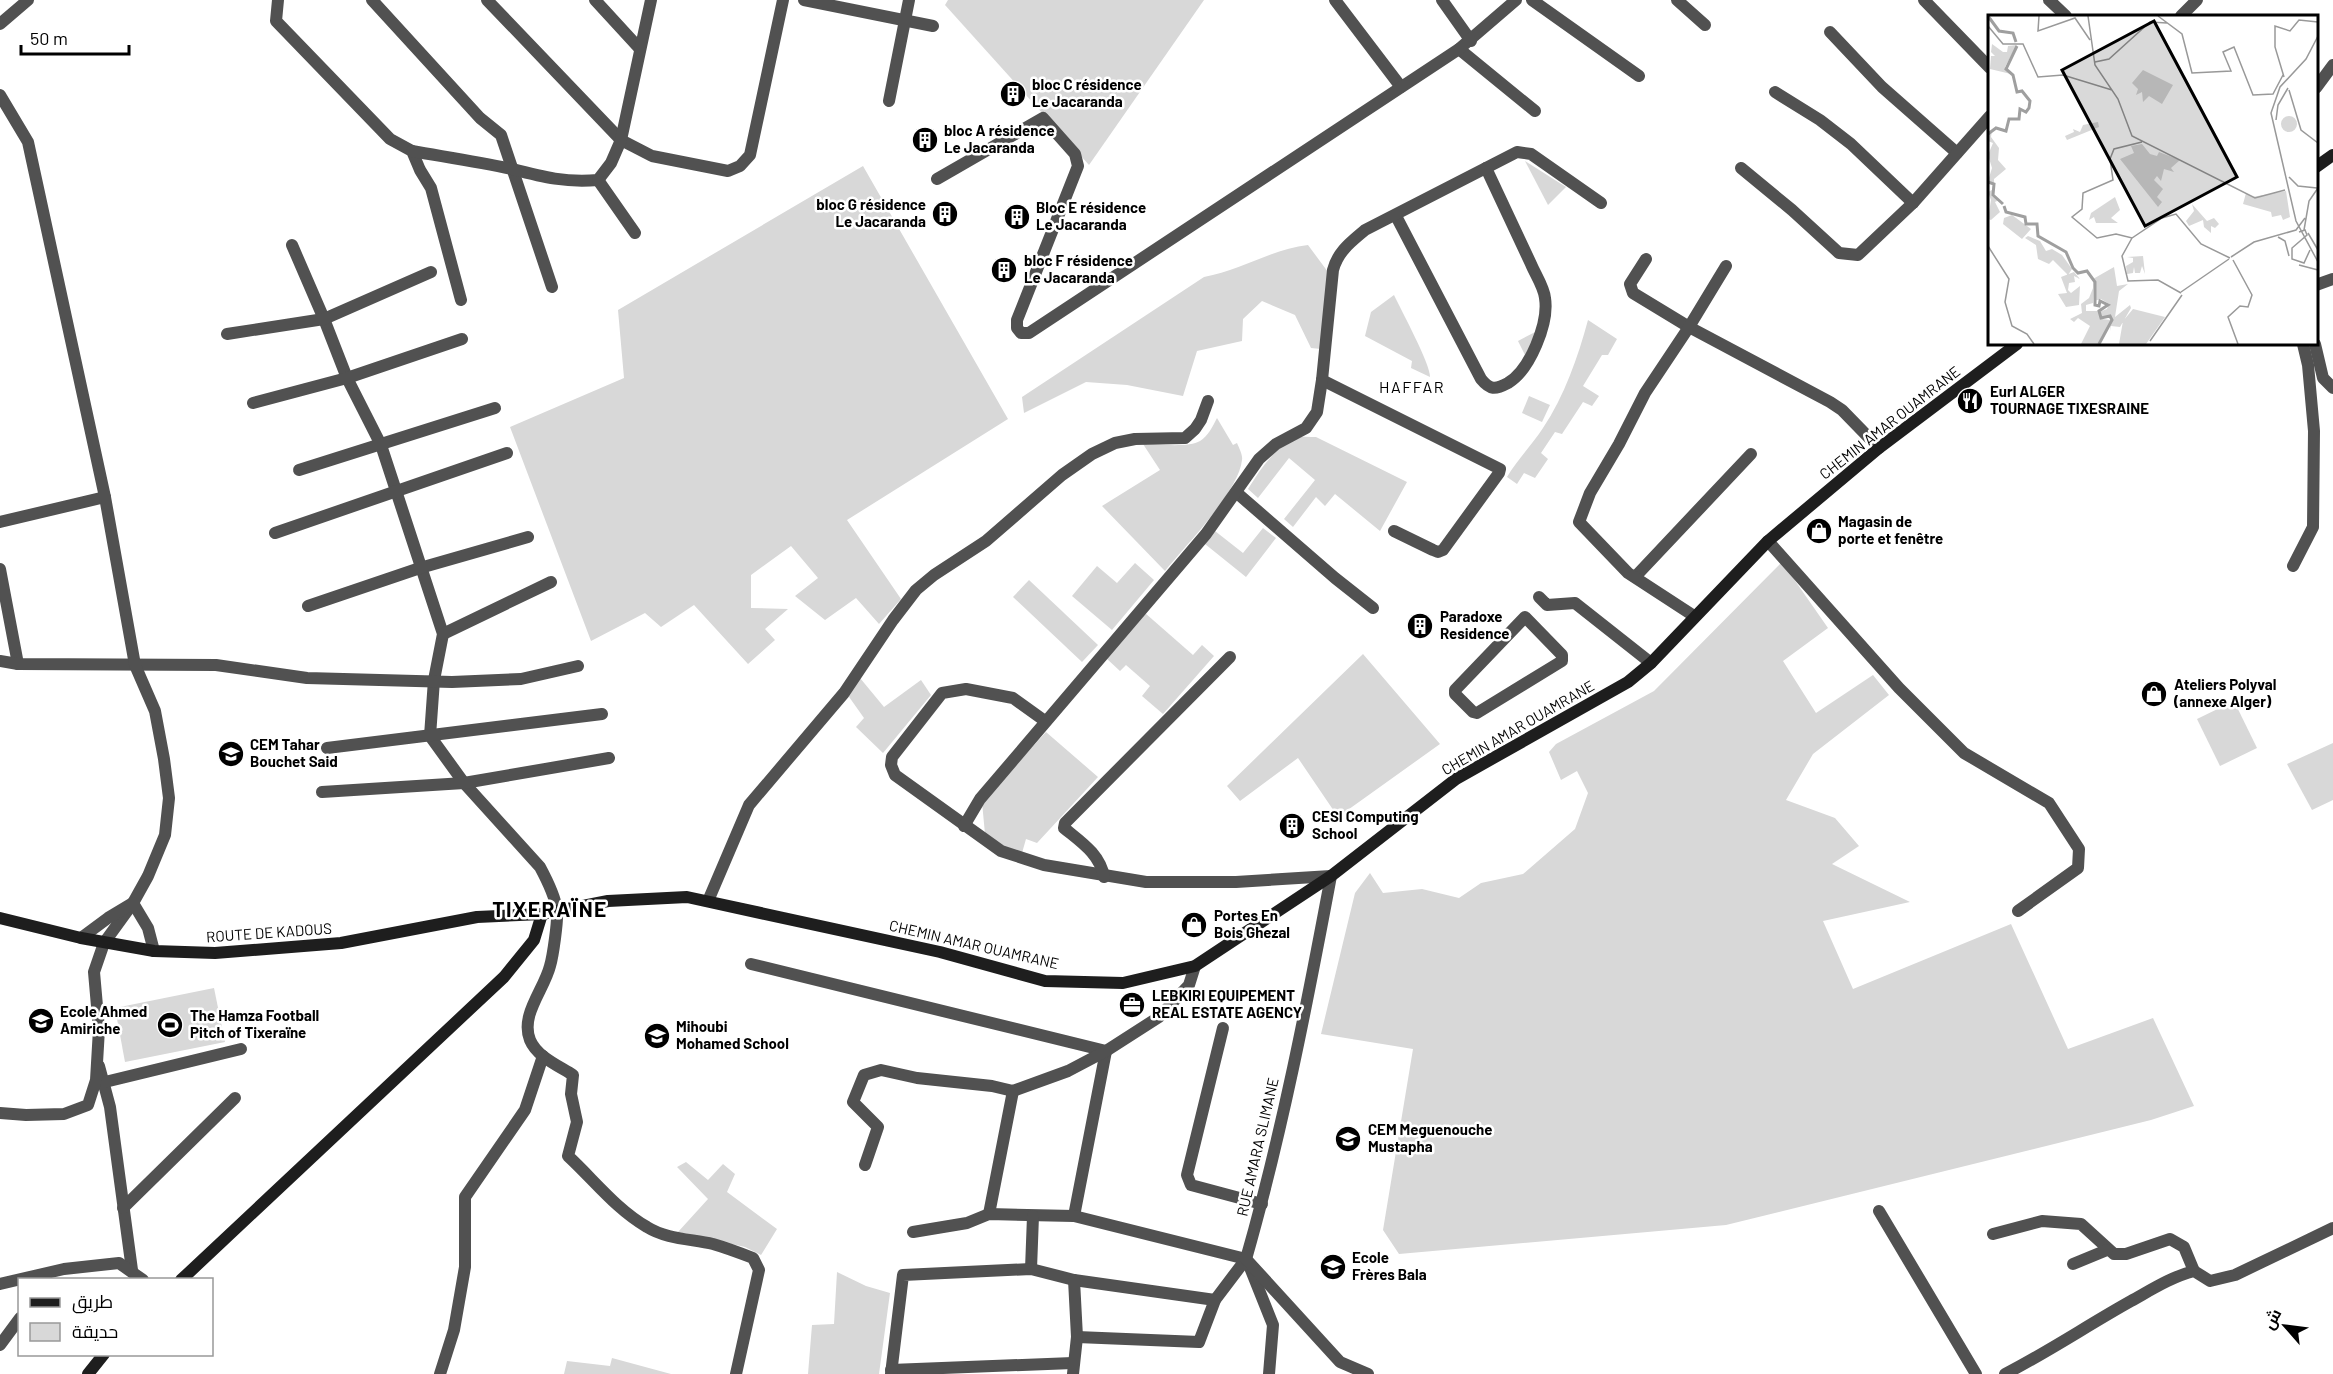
<svg xmlns="http://www.w3.org/2000/svg" width="2333" height="1374" font-family="Barlow,Cairo,sans-serif">
<rect width="100%" height="100%" fill="#fff"/>
<g fill="#d8d8d8">
<polygon points="948,0 1204,0 1089,165 945,5"/>
<polygon points="1525,161 1566,187 1548,205"/>
<polygon points="863,166 1008,419 847,520 901,599 879,624 856,598 825,620 795,596 818,578 791,546 751,575 751,608 788,609 765,629 775,640 748,664 694,605 661,627 645,613 591,641 510,427 624,378 618,310"/>
<path d="M1308,245L1328,272L1321,349L1311,348L1295,315L1262,301L1243,319L1242,341L1197,351L1183,396L1127,385L1086,382L1024,413L1022,397L1204,277C1240,271 1272,249 1308,245Z"/>
<path d="M1394,295C1401,310 1431,365 1430,377L1411,368L1412,361L1365,336L1371,312Z"/>
<path d="M1588,320L1617,339L1608,355H1602L1583,386L1599,396L1592,406L1583,402L1562,434L1555,432L1541,453L1548,459L1535,478L1524,473L1517,484L1507,477C1517,460 1532,445 1543,428C1564,397 1578,357 1588,320Z"/>
<polygon points="1539,330 1525,355 1518,341"/>
<polygon points="1529,396 1550,405 1542,422 1522,413"/>
<path d="M1217,418L1233,445L1237,443C1239,448 1243,455 1242,460C1239,491 1186,545 1165,571L1102,506L1160,470L1143,444C1157,444 1189,448 1200,441C1208,436 1213,426 1217,418Z"/>
<path d="M1316,437L1407,482L1380,531L1335,494L1325,506L1316,497L1293,527L1284,519L1315,480L1289,458L1258,498L1248,489C1260,470 1274,447 1297,438C1302,436 1310,437 1316,437Z"/>
<polygon points="1263,528 1276,538 1246,577 1205,544 1215,531 1243,553"/>
<polygon points="1782,562 1828,628 1783,661 1816,713 1873,675 1889,695 1813,754 1786,800 1835,818 1859,846 1832,864 1910,902 1823,921 1853,989 2011,924 2068,1049 2153,1018 2194,1106 2151,1120 1726,1225 1399,1254 1383,1230 1413,1049 1321,1034 1355,893 1370,873 1383,893 1422,889 1459,898 1481,883 1523,874 1575,829 1588,793 1577,771 1561,780 1549,752 1556,744 1654,691"/>
<polygon points="1135,563 1154,580 1112,630 1072,596 1097,566 1117,583"/>
<polygon points="1029,580 1098,645 1082,662 1013,597"/>
<polygon points="1145,613 1193,655 1202,645 1214,656 1163,714 1142,696 1150,686 1126,665 1120,671 1106,658"/>
<polygon points="1363,654 1440,744 1338,817 1298,758 1240,801 1227,786"/>
<polygon points="860,678 884,707 921,680 931,695 883,753 856,727 864,718 847,694"/>
<polygon points="2234,701 2257,748 2220,766 2197,719"/>
<polygon points="1046,732 1098,777 1037,843 1026,839 1022,853 1004,847 985,834 982,802"/>
<polygon points="2333,743 2333,800 2312,810 2287,764"/>
<polygon points="214,988 225,1042 125,1062 115,1008"/>
<polygon points="686,1162 708,1180 723,1164 735,1174 727,1192 777,1229 761,1255 745,1247 678,1232 708,1199 677,1167"/>
<polygon points="837,1272 866,1286 890,1293 879,1374 808,1374 812,1325 834,1324"/>
<polygon points="612,1358 671,1374 564,1374 567,1361 610,1366"/>
</g>
<g fill="none" stroke-linecap="round" stroke-linejoin="round">
<g stroke="#515151" stroke-width="12">
<polyline points="278,0 276,21 390,139 412,151 420,170 431,188 461,300"/>
<polyline points="372,0 480,118 501,135 552,287"/>
<polyline points="487,0 621,140 652,156 728,171 740,166 750,155 783,0"/>
<polyline points="595,0 640,49"/>
<polyline points="804,0 933,26"/>
<polyline points="1335,0 1401,87"/>
<polyline points="1442,0 1471,41"/>
<polyline points="1532,0 1639,76"/>
<polyline points="1677,0 1705,25"/>
<polyline points="1924,0 1990,68"/>
<polyline points="2049,0 2066,16"/>
<polyline points="2181,16 2197,0"/>
<polyline points="1830,32 1882,87 1957,153"/>
<polyline points="1459,49 1535,111"/>
<polyline points="2316,88 2333,65"/>
<polyline points="1775,92 1820,120 1851,144 1913,203"/>
<polyline points="889,101 909,0"/>
<path d="M412,151C446,157 479,162 512,169C543,177 566,183 598,180L611,163L621,140L651,0"/>
<polyline points="1741,168 1792,210 1839,253 1858,255 1913,203 1990,116"/>
<polyline points="937,179 1043,118 1075,154 1078,166 1017,320 1017,328 1021,333 1029,333 1459,49 1516,0"/>
<polyline points="598,180 635,233"/>
<path d="M1396,216L1481,379C1490,390 1495,390 1508,383C1530,370 1549,323 1545,298C1544,287 1535,274 1531,264C1516,232 1501,200 1486,168"/>
<path d="M292,245L324,319L347,378L381,445L443,634L434,680L430,736L464,783L540,867C547,880 555,896 557,910C558,921 553,956 550,966C544,990 520,1015 530,1040C537,1057 559,1066 573,1075L571,1094L577,1122L568,1156C594,1180 616,1209 647,1227C666,1239 691,1239 713,1244C727,1248 740,1253 753,1258L759,1270L736,1374"/>
<polyline points="1646,259 1630,284 1633,293 1689,327 1830,402 1842,410 1879,448"/>
<polyline points="2316,285 2333,279"/>
<polyline points="227,334 324,319 431,272"/>
<polyline points="2315,344 2323,378 2333,388"/>
<polyline points="1322,380 1500,469 1499,473 1443,550 1438,552 1433,550 1394,531"/>
<polyline points="253,403 347,378 462,339"/>
<polyline points="299,470 495,408"/>
<polyline points="1237,493 1335,578 1373,608"/>
<polyline points="0,522 105,497"/>
<polyline points="275,533 507,453"/>
<polyline points="1768,541 1899,688 1964,753 2049,803 2079,849 2078,868 2018,911"/>
<polyline points="2293,566 2313,527 2314,431 2308,365 2303,344"/>
<polyline points="0,569 18,664"/>
<polyline points="1635,577 1751,454"/>
<polyline points="1539,597 1547,605 1575,603 1651,663"/>
<polyline points="308,606 420,568 528,537"/>
<polyline points="1694,616 1628,573 1579,522 1590,493 1619,444 1645,393 1689,327 1726,266"/>
<polygon points="1525,617 1562,655 1562,661 1477,713 1473,712 1455,694 1455,690"/>
<polyline points="443,634 551,582"/>
<polyline points="0,661 18,664 216,665 307,678 452,682 521,679 578,666"/>
<polyline points="1045,721 1013,698 966,689 942,693 892,757 891,765 895,775 1001,851 1044,865 1146,882 1236,882 1331,876"/>
<polyline points="327,748 602,714"/>
<polyline points="322,792 464,783 609,758"/>
<path d="M964,826L980,799L1206,534L1259,459L1276,444L1306,428L1317,412L1322,380L1333,270C1338,251 1351,242 1365,230L1517,152L1531,154L1601,203"/>
<path d="M1104,877C1100,854 1081,842 1064,828L1065,823L1230,657"/>
<polyline points="708,901 749,805 844,693 893,620 916,590 934,575 986,541 1062,475 1092,454 1115,443 1135,439 1185,438 1195,429 1201,420 1208,401"/>
<polyline points="751,964 1106,1051 1074,1216"/>
<polyline points="1223,1028 1187,1175 1191,1185 1262,1204"/>
<polyline points="99,1066 110,1107 132,1270"/>
<polyline points="105,1082 241,1049"/>
<polyline points="0,1113 26,1115 64,1114 88,1105 96,1080 99,1029 94,972 104,943"/>
<polyline points="865,1165 878,1127 853,1102 864,1075 881,1070 917,1078 992,1086 1013,1091 1068,1071 1106,1051 1159,1017 1189,985 1195,966"/>
<polyline points="123,1208 235,1098"/>
<polyline points="1879,1211 1976,1374"/>
<polyline points="989,1214 1013,1091"/>
<polyline points="913,1232 967,1223 989,1214 1074,1216 1246,1259"/>
<polyline points="1993,1234 2042,1221 2081,1224 2114,1254 2126,1254 2170,1239 2184,1247 2194,1271"/>
<polyline points="1247,1260 1273,1325 1269,1374"/>
<polyline points="2073,1264 2107,1250"/>
<polyline points="1031,1269 1033,1216"/>
<polyline points="0,1284 64,1269 119,1263 143,1280"/>
<polyline points="1077,1337 1199,1342 1215,1300 1246,1259"/>
<polyline points="0,1345 20,1318"/>
<polyline points="891,1370 1073,1363"/>
<polyline points="440,1374 454,1330 465,1267 465,1197 525,1110 543,1056"/>
<polyline points="891,1374 903,1275 1031,1269 1074,1280 1215,1300"/>
<polyline points="1073,1374 1077,1337 1074,1280"/>
<path d="M2005,1374C2048,1352 2088,1325 2131,1301C2151,1290 2171,1277 2194,1271L2210,1281L2235,1275L2333,1228"/>
</g>
<g stroke="#515151" stroke-width="12">
<polyline points="0,24 28,0"/>
<polyline points="0,95 28,142 105,497 135,665 155,711 164,759 169,798 165,835 148,876 133,903 104,943"/>
<path d="M1331,876C1307,1004 1282,1133 1246,1259L1340,1362L1368,1374"/>
<polyline points="81,938 108,918 133,903 148,928 154,951"/>
</g>
<g stroke="#1e1e1e" stroke-width="12">
<polyline points="2316,167 2333,155"/>
<polyline points="0,918 81,938 154,951 215,953 341,943 477,917 542,914 608,901 687,897 940,952 1045,981 1123,983 1195,966 1331,876 1456,779 1628,682 1651,663 1768,541 1879,448 2017,344"/>
<polyline points="181,1280 504,977 534,940 542,914"/>
<polyline points="88,1374 104,1354"/>
</g>
</g>
<defs>
<g id="building-disc" transform="scale(1.35)"><circle r="9.5" fill="#000" stroke="#fff"/><path d="M-4-6H4V6H1V3H-1V6H-4ZM-2.5-4.3h1.7v1.8h-1.7ZM.8-4.3h1.7v1.8H.8ZM-2.5-1h1.7V.8h-1.7ZM.8-1h1.7V.8H.8Z" fill="#fff"/></g>
<g id="restaurant-disc" transform="scale(1.35)"><circle r="9.5" fill="#000" stroke="#fff"/><path d="M-5-6h1v4h1v-4h1v4h1v-4h1v5L-1.5 .5V6h-2V.5L-5-1ZM5-6V6H3V1.5H1.5Q1.5-4 5-6Z" fill="#fff"/></g>
<g id="shop-disc" transform="scale(1.35)"><circle r="9.5" fill="#000" stroke="#fff"/><path d="M-5-2.5h2.3a2.7 3.5 0 0 1 5.4 0H5L5.5 6h-11ZM-1.5-2.5h3a1.5 2.3 0 0 0-3 0Z" fill="#fff"/></g>
<g id="school-disc" transform="scale(1.35)"><circle r="9.5" fill="#000" stroke="#fff"/><path d="M0-5L7-2L0 1L-7-2ZM-4 1L0 2.5L4 1V4Q0 6-4 4Z" fill="#fff"/></g>
<g id="office-disc" transform="scale(1.35)"><circle r="9.5" fill="#000" stroke="#fff"/><path d="M-6-3h4V-5.5h4V-3h4V5H-6ZM-1-4.5V-3h2v-1.5ZM-6 0V1H6V0Z" fill="#fff"/></g>
<g id="stadium-disc" transform="scale(1.35)"><circle r="9.5" fill="#000" stroke="#fff"/><path d="M0-5a6.5 5 0 1 0 0 10a6.5 5 0 1 0 0-10ZM-3.5-1.8h7v3.6h-7Z" fill="#fff"/></g>
</defs>
<g fill-rule="evenodd">
<use href="#building-disc" x="1013" y="94"/>
<use href="#building-disc" x="925" y="140"/>
<use href="#building-disc" x="945" y="214"/>
<use href="#building-disc" x="1017" y="217"/>
<use href="#building-disc" x="1004" y="270"/>
<use href="#restaurant-disc" x="1970" y="401"/>
<use href="#shop-disc" x="1819" y="531"/>
<use href="#building-disc" x="1420" y="626"/>
<use href="#shop-disc" x="2154" y="694"/>
<use href="#school-disc" x="231" y="754"/>
<use href="#building-disc" x="1292" y="826"/>
<use href="#shop-disc" x="1194" y="925"/>
<use href="#office-disc" x="1132" y="1005"/>
<use href="#school-disc" x="41" y="1021"/>
<use href="#stadium-disc" x="170" y="1025"/>
<use href="#school-disc" x="657" y="1036"/>
<use href="#school-disc" x="1348" y="1139"/>
<use href="#school-disc" x="1333" y="1267"/>
</g>
<g text-anchor="middle" stroke-width="5" stroke-linejoin="round" paint-order="stroke">
<g font-size="15" font-weight="bold" fill="#000" stroke="#fff" text-anchor="start">
<text x="1032" y="90">bloc C résidence<tspan x="1032" dy="17">Le Jacaranda</tspan></text>
<text x="944" y="136">bloc A résidence<tspan x="944" dy="17">Le Jacaranda</tspan></text>
<text x="926" y="210" text-anchor="end">bloc G résidence<tspan x="926" dy="17">Le Jacaranda</tspan></text>
<text x="1036" y="213">Bloc E résidence<tspan x="1036" dy="17">Le Jacaranda</tspan></text>
<text x="1024" y="266">bloc F résidence<tspan x="1024" dy="17">Le Jacaranda</tspan></text>
<text x="1990" y="397">Eurl ALGER<tspan x="1990" dy="17">TOURNAGE TIXESRAINE</tspan></text>
<text x="1838" y="527">Magasin de<tspan x="1838" dy="17">porte et fenêtre</tspan></text>
<text x="1440" y="622">Paradoxe<tspan x="1440" dy="17">Residence</tspan></text>
<text x="2174" y="690">Ateliers Polyval<tspan x="2174" dy="17">(annexe Alger)</tspan></text>
<text x="250" y="750">CEM Tahar<tspan x="250" dy="17">Bouchet Said</tspan></text>
<text x="1312" y="822">CESI Computing<tspan x="1312" dy="17">School</tspan></text>
<text x="1214" y="921">Portes En<tspan x="1214" dy="17">Bois Ghezal</tspan></text>
<text x="1152" y="1001">LEBKIRI EQUIPEMENT<tspan x="1152" dy="17">REAL ESTATE AGENCY</tspan></text>
<text x="60" y="1017">Ecole Ahmed<tspan x="60" dy="17">Amiriche</tspan></text>
<text x="190" y="1021">The Hamza Football<tspan x="190" dy="17">Pitch of Tixeraïne</tspan></text>
<text x="676" y="1032">Mihoubi<tspan x="676" dy="17">Mohamed School</tspan></text>
<text x="1368" y="1135">CEM Meguenouche<tspan x="1368" dy="17">Mustapha</tspan></text>
<text x="1352" y="1263">Ecole<tspan x="1352" dy="17">Frères Bala</tspan></text>
</g>
<g font-size="15" fill="#000" stroke="#fff">
<text transform="translate(1890 423) rotate(-38)" y="5">CHEMIN AMAR OUAMRANE</text>
<text transform="translate(1518 728) rotate(-30)" y="5">CHEMIN AMAR OUAMRANE</text>
<text transform="translate(269 933) rotate(-4)" y="5">ROUTE DE KADOUS</text>
<text transform="translate(974 945) rotate(13)" y="5">CHEMIN AMAR OUAMRANE</text>
<text transform="translate(1258 1147) rotate(-77)" y="5">RUE AMARA SLIMANE</text>
</g>
<g font-size="16" letter-spacing="1.5" fill="#000" stroke="#fff">
<text x="1412" y="393">HAFFAR</text>
</g>
<g font-size="21" font-weight="bold" letter-spacing="1.5" fill="#000" stroke="#fff">
<text x="550" y="917">TIXERAÏNE</text>
</g>
</g>
<g transform="translate(1988 15)">
<rect width="330" height="330" fill="#fff"/>
<path d="M4,29L15,37H19L20,31L29,30L17,52L23,59L2,54L3,41H7L3,37ZM155,55L185,70L174,89L161,81L155,87L154,77L148,80L150,74L144,68ZM293 109a8 8 0 1 1 16 0a8 8 0 1 1-16 0ZM110,107L111,112L79,125L77,121L86,117L85,114L92,117L95,110ZM4,115L3,122L11,133L10,145L18,154L6,164V168L0,166L4,153L0,140L5,128L0,126V117ZM154,129L162,139L169,141L171,137L192,145L183,153L186,157L176,154L173,166L169,161L166,165L175,174L169,182L174,187L170,192L132,144L146,138L143,131ZM4,175V181L11,185L7,187L12,197L3,205L0,204L3,185L0,177ZM298,176L302,202L295,205L293,200L284,202L283,197L255,189L258,178L264,182ZM127,182L132,195L123,203L130,208H108L106,202L101,205L103,198ZM204,189L219,206L226,203L231,209L227,213L223,211V218L216,212L215,205L201,211L198,206L206,196ZM24,200L43,214L34,224L15,209L16,203ZM40,221L52,226L58,236L64,234L74,240L84,254L80,260L65,245L61,249L50,244L48,230L37,223ZM155,241L157,259L154,251L152,258H147L146,252L145,258L139,259L138,251L145,247V243L139,242ZM126,252L129,271L140,269L131,276L127,302L142,290L143,293L132,312L123,311L122,316L123,301L113,303L111,297L119,294L121,289L113,284L106,286L105,264ZM86,257L92,264L86,261L87,267L81,268L80,275L83,278L92,271L91,290L78,292L70,279L79,278L73,262ZM105,273V288L98,290V296H111L114,304L123,305L111,329H93L102,311L90,303L86,307L82,304L94,298L93,289L101,283ZM145,294L177,302L158,329H131L135,306Z" fill="#d8d8d8"/>
<path fill="none" stroke="#9f9f9f" stroke-width="3" d="M0,1L11,16L25,18L28,27M0,119L8,113L18,116L21,104H31L32,94L38,97L41,93L42,86L34,76L29,77L25,60L18,54L29,31M0,167L6,169L5,180L15,189M16,191L18,197L37,202L38,209H49L50,221L78,237L85,253L90,258L99,256L107,267V290L111,291L112,286L120,290L111,296L113,303L122,301L124,305L111,329"/>
<path fill="none" stroke="#999" stroke-width="1.5" d="M51,1L50,16L87,3L102,25M100,1L107,50L130,84L144,121L267,183L297,175M170,1L194,19L204,58L243,56L235,37L246,32L265,80L285,79L295,60M0,11L15,29H35L50,62L75,60L124,75M330,21L318,44L292,72L283,98L308,206L330,247M107,47L121,44L162,7L179,8M296,62L287,32V11L302,16L311,5L330,7M301,75L313,115L330,128M288,105L290,90L300,73M154,127L126,134L122,144L125,165L95,178L94,194L84,202L109,223L128,219L144,223L174,203L188,199L213,229L242,243M301,162L310,171L329,173M316,215L321,186L330,173M311,217L317,215L319,220L304,233V244L316,248L322,235M320,218L330,235M290,222L297,226L301,241M144,223L134,241L140,266L170,265L193,278M0,231L21,264L17,287L24,311L39,319L46,329M243,242L266,227L308,215L317,203M245,245L264,280L260,292L252,291L240,302L250,329M311,250L330,255M193,277L241,244M162,326L194,280"/>
<path fill="#000" fill-opacity="0.15" stroke="#000" stroke-width="3" d="M166,6L249,162L157,211L74,55Z"/>
<rect width="330" height="330" fill="none" stroke="#000" stroke-width="3"/>
</g>
<rect x="18" y="1278" width="195" height="78" fill="#ffffff" stroke="#999999" stroke-width="1.5"/>
<rect x="30" y="1298" width="30" height="9" fill="#1e1e1e" stroke="#999999" stroke-width="1.5"/>
<text x="72" y="1308" font-size="18" fill="#000000">طريق</text>
<rect x="30" y="1323" width="30" height="18" fill="#d8d8d8" stroke="#999999" stroke-width="1.5"/>
<text x="72" y="1338" font-size="18" fill="#000000">حديقة</text>
<g transform="translate(2285 1326) rotate(298)" stroke="#ffffff" stroke-width="4.5" paint-order="stroke">
<path d="M0-4.5L10 22L0 15L-10 22Z" fill="#000000"/>
<text y="-9" font-size="16" font-weight="bold" text-anchor="middle" fill="#000000">ش</text>
</g>
<path d="M21 45v9h108v-9" fill="none" stroke="#000000" stroke-width="3"/>
<text x="30" y="45" font-size="18" fill="#000000" stroke="#ffffff" stroke-width="4.5" paint-order="stroke">50 m</text>
</svg>
